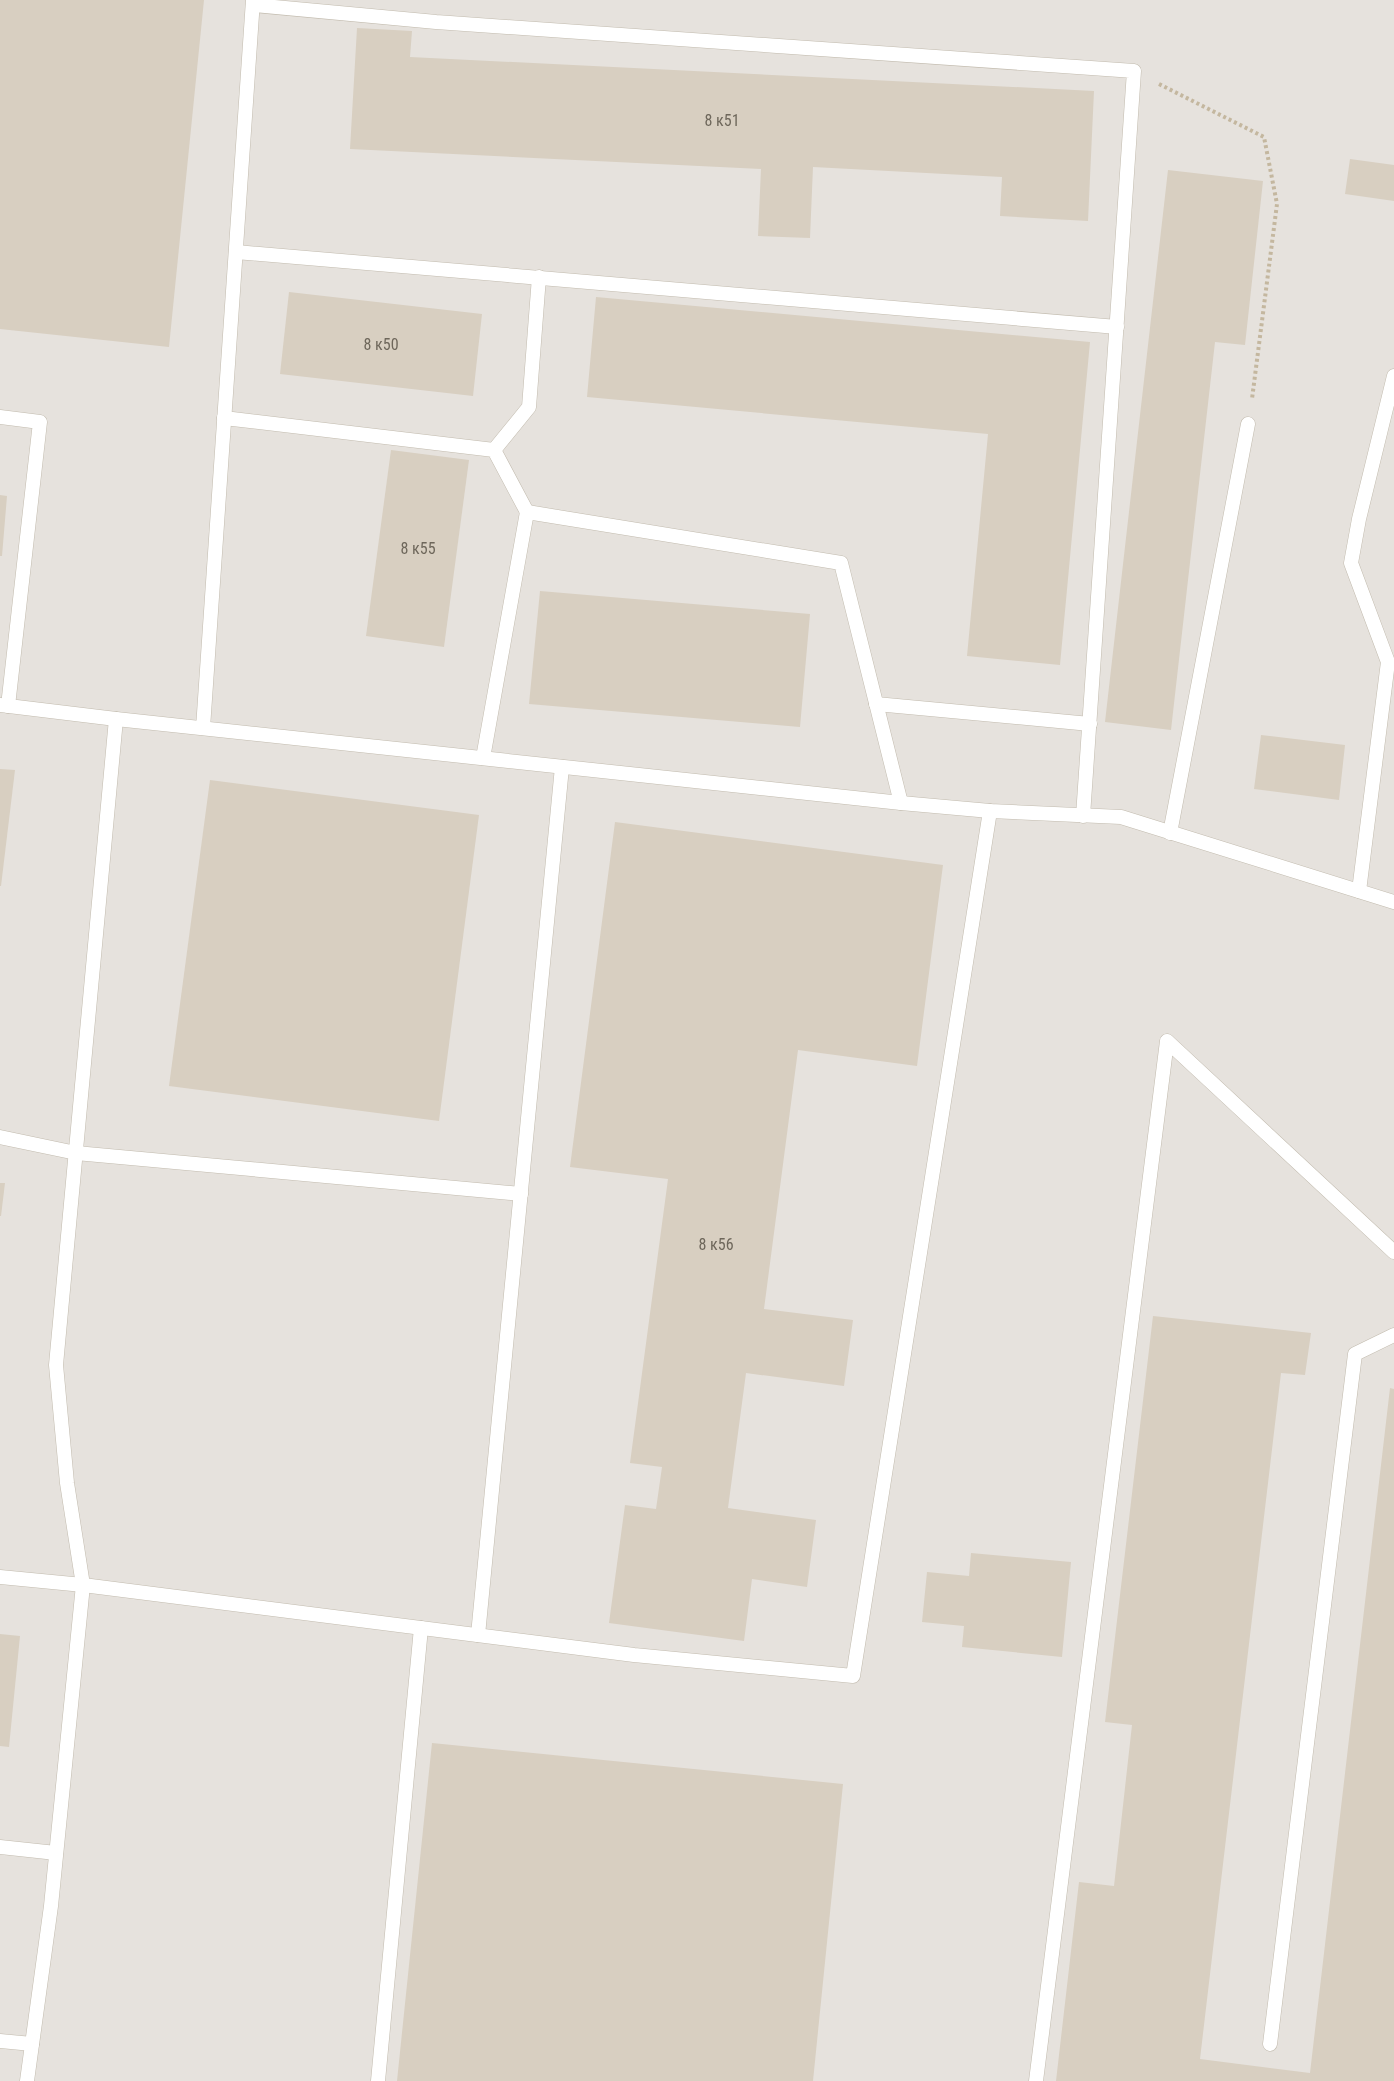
<svg xmlns="http://www.w3.org/2000/svg" width="1394" height="2081" font-family="'Roboto Condensed',sans-serif">
<rect width="100%" height="100%" fill="#f6f3ec"/>
<rect fill="#e6e2dd" x="0" y="0" width="1394" height="2081"/>
<g fill="#d8cfc1">
<polygon points="0,0 204,0 169,347 0,329"/>
<polygon points="357,28 412,31 410,57 1094,91 1088,221 1000,216 1002,177 813,167 810,238 758,236 761,169 350,149"/>
<polygon points="1350,159 1394,165 1394,201 1345,194"/>
<polygon points="1168,170 1263,181 1245,345 1215,342 1171,730 1105,722"/>
<polygon points="289,292 482,314 473,396 280,374"/>
<polygon points="596,297 1090,342 1060,665 967,656 988,434 587,397"/>
<polygon points="391,450 469,460 444,647 366,636"/>
<polygon points="0,495 7,496 2,556 0,556"/>
<polygon points="540,591 810,614 800,727 529,704"/>
<polygon points="1261,735 1345,745 1339,800 1254,789"/>
<polygon points="0,769 15,770 1,886 0,886"/>
<polygon points="210,780 479,815 439,1121 169,1086"/>
<polygon points="615,822 943,865 917,1066 798,1050 764,1309 853,1320 844,1386 746,1373 728,1508 816,1520 807,1587 752,1579 744,1641 609,1623 625,1505 656,1509 662,1467 630,1463 668,1179 570,1167"/>
<polygon points="0,1183 5,1183 1,1216 0,1216"/>
<polygon points="1153,1316 1311,1333 1305,1375 1281,1373 1200,2059 1310,2073 1390,1388 1394,1389 1394,2081 1056,2081 1079,1882 1114,1886 1132,1725 1105,1722"/>
<polygon points="971,1553 1071,1562 1062,1657 962,1647 964,1626 922,1622 927,1572 969,1576"/>
<polygon points="0,1634 20,1636 9,1747 0,1746"/>
<polygon points="432,1743 843,1784 813,2081 397,2081"/>
</g>
<g fill="none" stroke-linecap="round" stroke-linejoin="round">
<g stroke="#c2bbae" stroke-width="15">
<g id="lane">
<polyline points="253,5 436,22 1134,71 1083,816"/>
<polyline points="236,252 1117,327"/>
<polyline points="0,417 40,422 8,706"/>
<polyline points="224,418 494,450 527,512"/>
<polyline points="494,450 529,407 539,277"/>
<polyline points="876,704 1090,724"/>
<polyline points="0,705 116,719 901,803 990,811 1121,817 1394,902"/>
<polyline points="203,728 253,0"/>
<polyline points="483,758 527,512 841,563 901,803"/>
<polyline points="1170,833 1248,424"/>
<polyline points="1359,891 1388,662 1351,563 1359,519 1394,376"/>
<polyline points="0,1137 76,1153 521,1194"/>
<polyline points="0,1577 83,1585 634,1655 853,1676 990,811"/>
<polyline points="478,1635 562,767"/>
<polyline points="0,1847 56,1853"/>
<polyline points="0,2041 32,2044"/>
<polyline points="1270,2044 1355,1354 1394,1335"/>
<polyline points="27,2081 51,1906 83,1585 67,1483 56,1365 116,719"/>
<polyline points="378,2081 421,1628"/>
<polyline points="1036,2081 1167,1041 1394,1252"/>
</g>
</g>
<polyline stroke="#c4b79f" stroke-width="4" stroke-dasharray="3 3" stroke-linecap="butt" points="1159,84 1264,137 1277,204 1252,399"/>
<use href="#lane" stroke="#fff" stroke-width="14"/>
</g>
<g text-anchor="middle" stroke-width="4.5" stroke-linejoin="round" paint-order="stroke">
<g font-size="16" fill="#6e675b">
<text x="722" y="126">8 к51</text>
<text x="381" y="350">8 к50</text>
<text x="418" y="554">8 к55</text>
<text x="716" y="1250">8 к56</text>
</g>
</g>
</svg>
